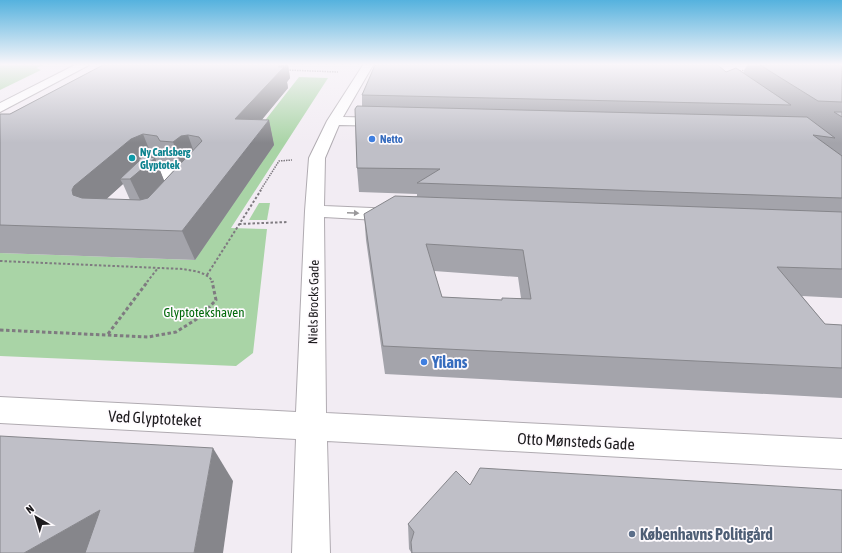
<svg xmlns="http://www.w3.org/2000/svg" width="842" height="553" font-family="'Asap Condensed',sans-serif">
<rect width="100%" height="100%" fill="#f2ecf3"/>
<g fill="#a9d4a6">
<polygon points="0,65 44,65 36,68 41,70 0,90"/>
<polygon points="299,77 328,78 231,228 267,229 253,353 236,366 0,356 0,253 195,260 256,132"/>
<polygon points="259,203 270,203 267,220 249,220"/>
</g>
<g fill="none" stroke-linecap="round" stroke-linejoin="round">
<g stroke="#b0abb1" stroke-width="2">
<path id="pedestrian" d="M154,161L167,163L169,166L167,168L183,169C189,161 197,161 207,164L209,167C198,182 190,192 171,184C167,183 161,183 156,181C149,187 141,187 132,185L130,181C135,173 145,164 154,161Z"/>
</g>
<g stroke="#b0abb1" stroke-width="2">
<polygon id="minor" points="363,65 373,65 343,117 386,118 391,119 393,122 391,125 386,126 339,125 325,158 324,206 395,209 402,211 404,215 402,219 395,221 324,217 326,413 842,439 842,469 327,441 330,553 292,553 296,439 0,423 0,397 296,412 305,211 309,158 327,121"/>
</g>
<g stroke="#b0abb1" stroke-width="2">
<polygon id="tertiary" points="75,65 89,65 0,112 0,103"/>
</g>
<g stroke="#7f7b80" stroke-width="1.5" stroke-dasharray="1.5 1" stroke-linecap="butt">
<polyline points="287,70 338,72"/>
<polyline points="737,71 748,70"/>
<polyline points="260,191 279,161 292,160"/>
</g>
<g stroke="#7f7b80" stroke-width="2" stroke-dasharray="2.5 2" stroke-linecap="butt">
<polyline points="239,224 288,222"/>
<path d="M0,261L183,269C194,271 207,272 213,282"/>
<polyline points="207,275 261,190"/>
<polyline points="147,282 158,268"/>
</g>
<g stroke="#7f7b80" stroke-width="3" stroke-dasharray="3.5 2.5" stroke-linecap="butt">
<polyline points="0,330 148,337 176,332 200,317 216,300 212,281"/>
<polyline points="108,334 148,281"/>
</g>
<use href="#pedestrian" fill="#fff" fill-rule="evenodd"/>
<use href="#minor" fill="#fff" fill-rule="evenodd"/>
<use href="#tertiary" fill="#fff" fill-rule="evenodd"/>
</g>
<g fill="#a4a4ab" fill-rule="evenodd">
<path d="M103,65H288L290,78L287,82L288,88L261,120H269L274,145L195,260L0,253V114H10ZM156,160L167,162L170,167H177L164,181ZM123,184L130,200L106,199Z"/>
<path d="M747,65H842V298L802,296L825,324L842,325V398L385,374L366,240L364,214L417,196V194L359,192L357,168L362,106V95L726,72L743,73ZM434,271L518,277L521,298L502,300L442,297Z"/>
<polygon points="470,485 842,553 411,553 411,552 409,549 408,524"/>
</g>
<g fill="#86868b">
<polygon points="280,65 288,65 290,78 287,82 288,88 242,144 235,119"/>
<polygon points="269,120 274,145 195,260 182,231"/>
<polygon points="143,134 153,159 155,158 166,185 143,206 130,179 120,179 123,184 90,214 73,195 72,190 74,186 131,139"/>
<polygon points="188,135 197,161 182,167 173,142 181,136"/>
<polygon points="213,448 233,481 223,553 194,553"/>
<polygon points="100,510 112,553 24,553"/>
</g>
<g fill="#bfbfc7" stroke="#86868b" fill-rule="evenodd">
<path d="M103,65H280L278,67H284L235,119L269,120L182,231L0,225V114H10ZM143,134L157,136L160,141L173,142L181,136L188,135L199,137L202,141L148,198L140,200L82,198L73,195L72,190L74,186L131,139Z"/>
<polygon points="375,65 718,65 726,72 736,68 791,105 362,95"/>
<polygon points="760,65 842,65 842,102 818,101"/>
<polygon points="357,106 807,117 835,138 813,135 842,156 842,198 417,183 440,169 357,168 355,109"/>
<polygon points="834,112 842,112 842,117"/>
<polygon points="145,156 155,158 130,179 120,179 139,161 139,159"/>
<path d="M395,196L842,212V269L777,267L825,324L842,325V368L383,346L364,214ZM426,244L523,250L531,299L502,298V300L442,297Z"/>
<polygon points="0,436 213,448 194,553 85,553 100,510 24,553 0,553"/>
<polygon points="480,468 842,490 842,553 412,553 411,542 414,532 408,524 456,471 470,485"/>
</g>
<defs><path id="oneway-solid" d="M-6-.8H1V-3.2L6.5 0L1 3.2V.8H-6Z"/></defs>
<use fill="#99989a" href="#oneway-solid" transform="translate(353 213) rotate(2)"/>
<linearGradient id="sky" x2="0" y2="1"><stop stop-color="#55b2de"/><stop offset="0.45" stop-color="#f9f6fa"/><stop offset="1" stop-color="#f9f6fa" stop-opacity="0"/></linearGradient>
<rect width="842" height="143" fill="url(#sky)"/>
<g fill="#3f7fe0" stroke="#fefbfe" stroke-width="1.5">
<circle cx="372" cy="139" r="4"/>
<circle cx="424" cy="362" r="4"/>
</g>
<circle fill="#0f9aa8" stroke="#fefbfe" stroke-width="1.5" cx="132" cy="158" r="4"/>
<circle fill="#5c6f8a" stroke="#fefbfe" stroke-width="1.5" cx="632" cy="534" r="4"/>
<g text-anchor="middle" stroke-width="3.5" stroke-linejoin="round" paint-order="stroke">
<g font-size="11" font-weight="bold" fill="#366cbe" stroke="#fefbfe" text-anchor="start">
<text x="380" y="143">Netto</text>
</g>
<g font-size="11" font-weight="bold" fill="#0d838f" stroke="#fefbfe" text-anchor="start">
<text x="140" y="156">Ny Carlsberg<tspan x="140" dy="13">Glyptotek</tspan></text>
</g>
<g font-size="13" fill="#1d1b1e" stroke="#fefbfe">
<text transform="translate(313 302) rotate(-89)" y="5">Niels Brocks Gade</text>
</g>
<g font-size="13" fill="#026a0b" stroke="#fefbfe">
<text x="204" y="317">Glyptotekshaven</text>
</g>
<g font-size="16" font-weight="bold" fill="#366cbe" stroke="#fefbfe" text-anchor="start">
<text x="432" y="368">Yilans</text>
</g>
<g font-size="16" fill="#1d1b1e" stroke="#fefbfe">
<text transform="translate(155 418) rotate(3)" y="6">Ved Glyptoteket</text>
<text transform="translate(576 441) rotate(3)" y="6">Otto Mønsteds Gade</text>
</g>
<g font-size="16" font-weight="bold" fill="#4e5e75" stroke="#fefbfe" text-anchor="start">
<text x="640" y="540">Københavns Politigård</text>
</g>
</g>
<g transform="translate(36 517) rotate(322)" stroke="#fefbfe" stroke-width="3" paint-order="stroke">
<path d="M0-3L7 15L0 10L-7 15Z" fill="#1d1b1e"/>
<text y="-6" font-size="11" font-weight="bold" text-anchor="middle" fill="#1d1b1e">N</text>
</g>
</svg>
